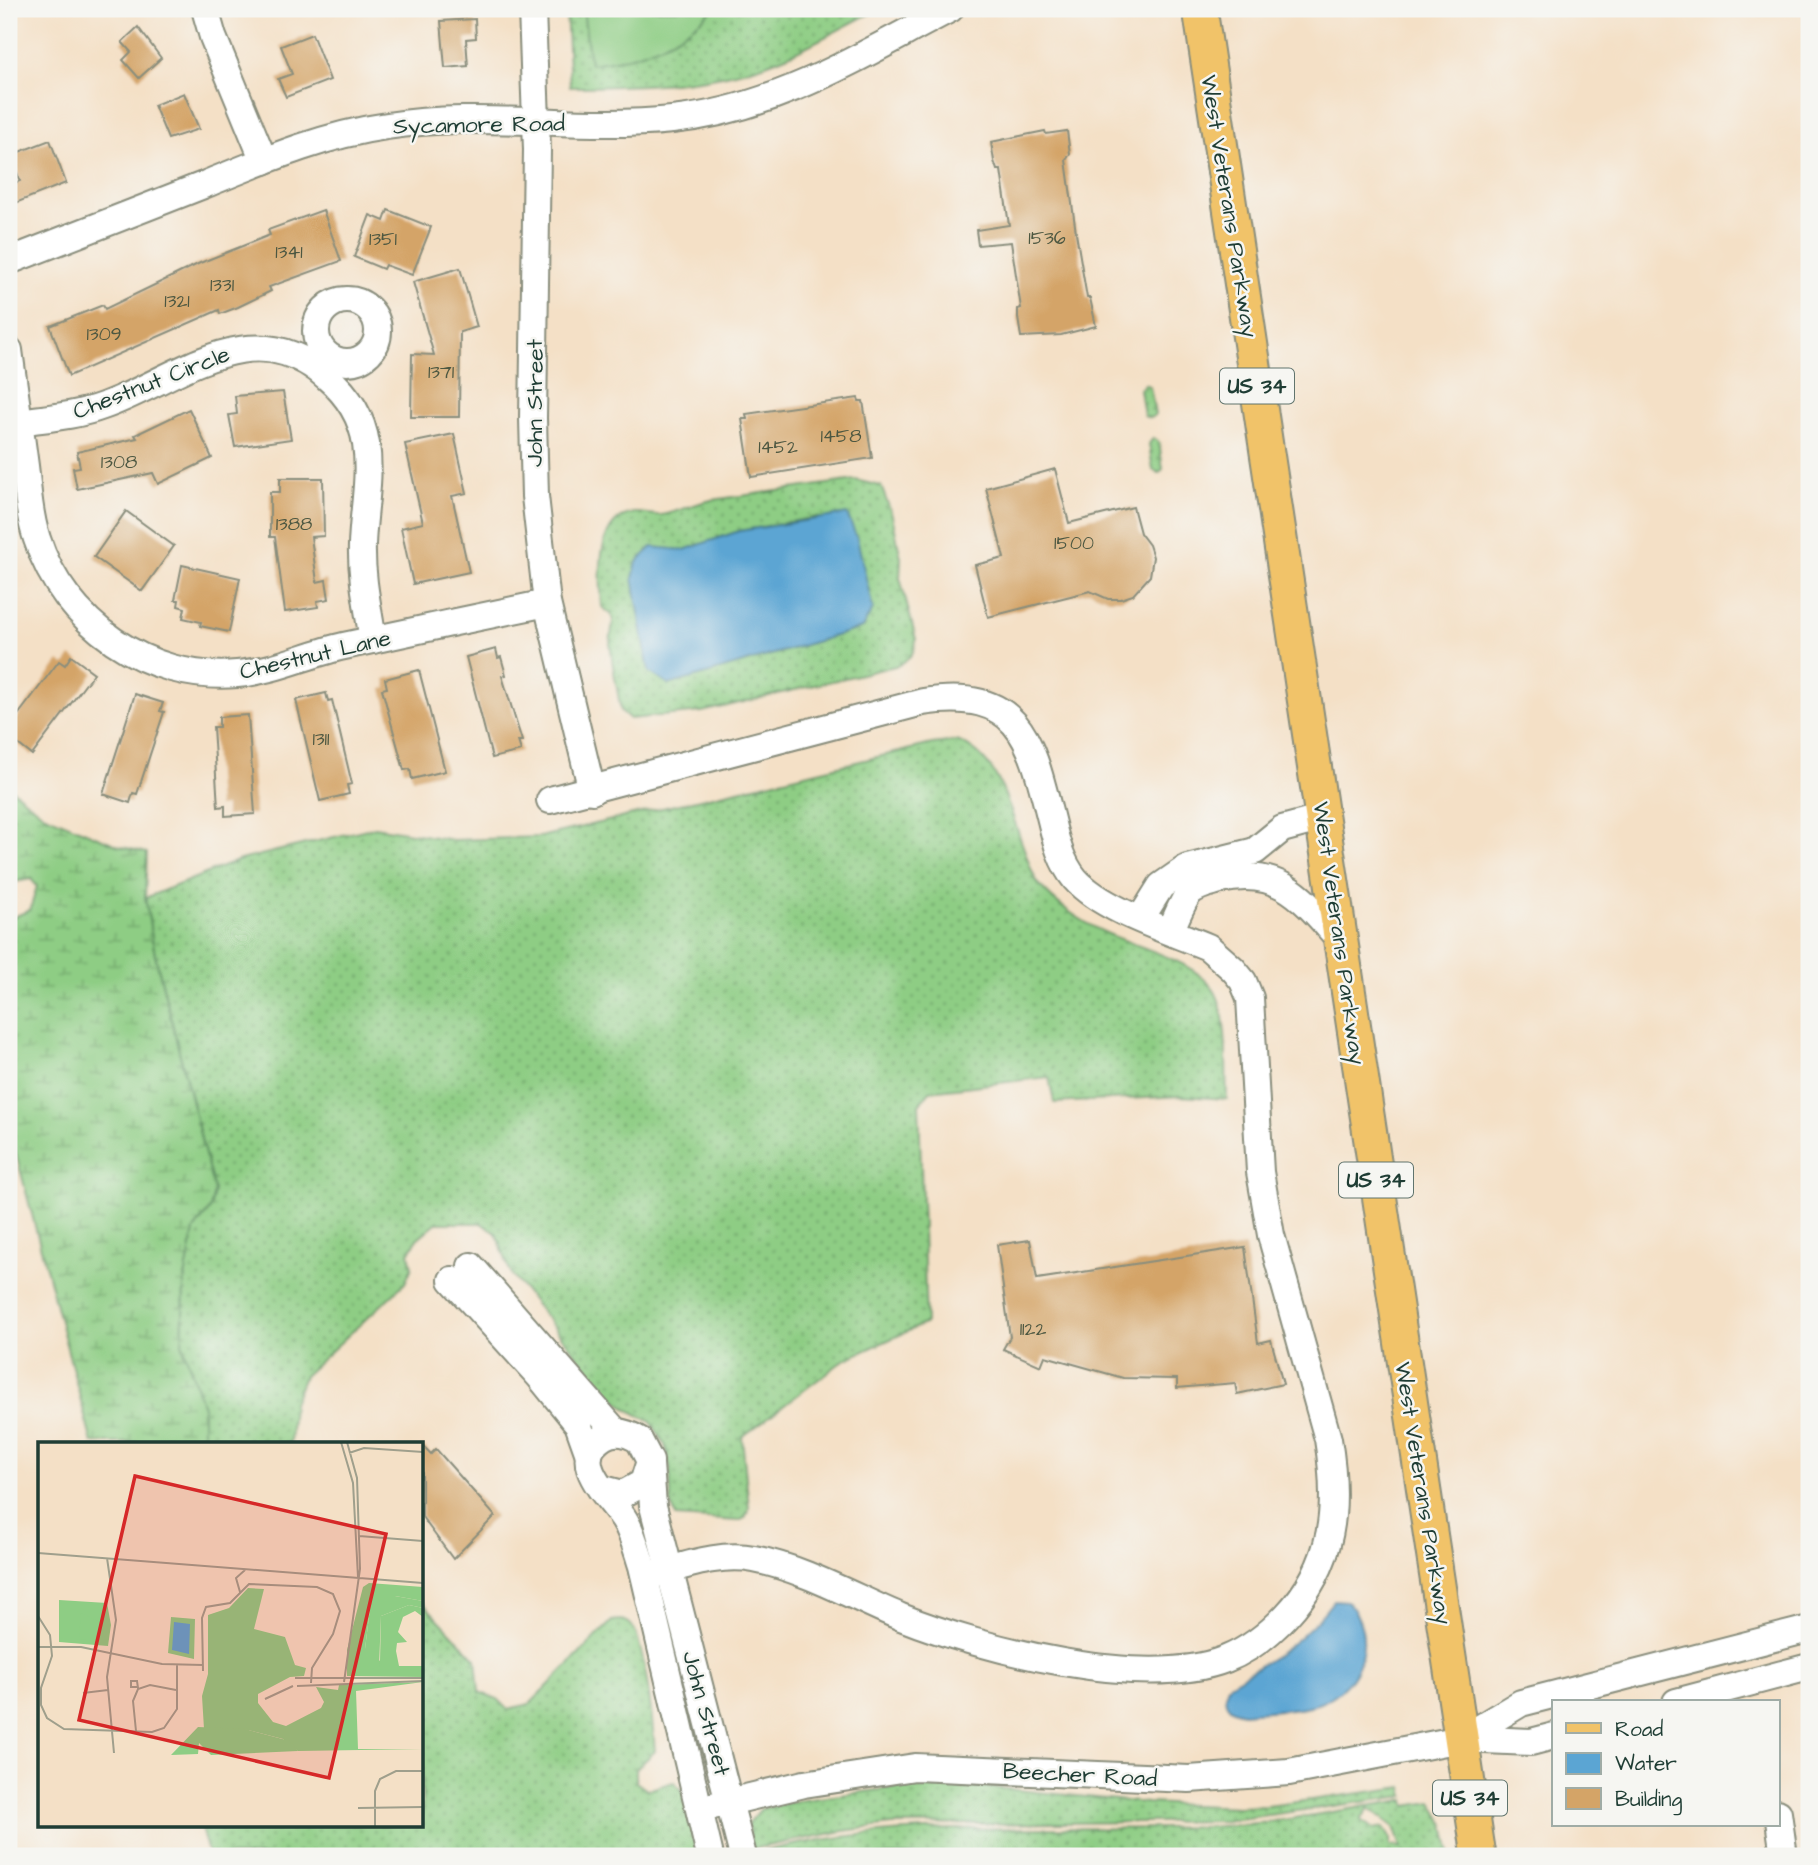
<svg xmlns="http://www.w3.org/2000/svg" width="1818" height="1865" font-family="'Architects Daughter',sans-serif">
<defs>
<pattern id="grass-dots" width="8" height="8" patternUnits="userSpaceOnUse" patternTransform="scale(1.75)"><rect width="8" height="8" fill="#8ecd84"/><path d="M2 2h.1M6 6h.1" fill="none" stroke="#73a86d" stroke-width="1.8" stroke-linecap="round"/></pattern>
<pattern id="wetland-marsh" width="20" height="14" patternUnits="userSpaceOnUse" patternTransform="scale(1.75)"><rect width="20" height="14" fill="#8ecd84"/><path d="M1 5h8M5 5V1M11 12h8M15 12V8" fill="none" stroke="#73a86d"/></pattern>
</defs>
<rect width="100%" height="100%" fill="#f6f6f2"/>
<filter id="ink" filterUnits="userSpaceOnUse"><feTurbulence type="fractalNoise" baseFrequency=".0143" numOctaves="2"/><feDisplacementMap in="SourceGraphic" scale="14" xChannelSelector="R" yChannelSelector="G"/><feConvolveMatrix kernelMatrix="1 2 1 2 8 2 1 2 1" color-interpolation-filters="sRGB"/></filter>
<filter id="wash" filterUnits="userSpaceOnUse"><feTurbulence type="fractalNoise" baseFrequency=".00686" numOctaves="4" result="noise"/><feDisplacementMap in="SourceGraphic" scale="28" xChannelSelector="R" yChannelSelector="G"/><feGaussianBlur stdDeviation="1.57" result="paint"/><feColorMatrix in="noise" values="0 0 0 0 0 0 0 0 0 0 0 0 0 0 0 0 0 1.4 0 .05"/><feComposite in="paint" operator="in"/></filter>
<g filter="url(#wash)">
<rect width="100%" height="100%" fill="#f4e0c6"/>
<g fill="url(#grass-dots)" stroke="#56855c" stroke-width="2" fill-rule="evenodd">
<path d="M566,9H872L873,12C844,26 816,43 786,56C718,86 642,86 570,87Z"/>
<polygon points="1145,384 1150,387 1155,415 1150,418 1144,416 1140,389"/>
<polygon points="1153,438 1159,442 1163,469 1159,473 1153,470 1149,444"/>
<path d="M855,480L881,486L892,515L901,558L900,578L916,639C915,653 910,658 899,665L702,712L630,719L621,711L613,666L610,643L613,621L611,614L602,607C600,579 594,519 634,513C643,512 652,516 661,515C679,512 695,503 712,500ZM818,517L862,628L669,685L652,547L684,550L739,531Z"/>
<path d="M957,741C1003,759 1009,812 1026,854C1029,863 1032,875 1038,883C1055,904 1082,922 1106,933C1139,948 1204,962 1218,998C1229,1028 1225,1067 1227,1099L1181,1096L1054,1103L1049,1077L930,1091L919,1104L926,1323L844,1360L742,1437L749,1508L745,1518L739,1521L676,1517L671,1503L670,1468L665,1445L651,1422L627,1409L605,1390L511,1274L496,1233L481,1223H436L417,1239L409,1254L412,1267L405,1283L304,1376L293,1403L290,1443H203V1407L182,1343L184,1283L194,1230L210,1209L214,1191L155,955L145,898L240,860L375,827L453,840L540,837L932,744Z"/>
<path d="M422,1602L476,1659L479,1692L498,1699L508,1709L530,1704L612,1621C619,1620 627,1619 632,1626C645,1644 653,1726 655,1751L636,1769V1782L647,1790L674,1782L684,1792L699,1856H209L200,1825H422Z"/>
<polygon points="936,1782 1147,1803 1238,1807 1268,1806 1403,1787 1405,1796 1225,1821 891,1825 843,1831 752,1849 748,1824 761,1809 797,1801"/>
<path d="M1405,1800L1406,1806L1432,1802L1445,1824L1451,1856H766L765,1851C921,1814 1078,1836 1237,1825C1293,1821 1349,1808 1405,1800ZM1369,1808L1394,1827L1401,1847L1390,1846V1838L1384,1827L1373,1829L1361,1820Z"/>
</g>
<polygon fill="url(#wetland-marsh)" stroke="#56855c" stroke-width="2" points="9,787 43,814 119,846 147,853 145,898 155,955 214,1191 210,1209 194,1230 184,1283 182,1343 203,1407 203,1443 92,1443 9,1127 9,919 30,910 37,886 31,879 9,883"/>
<path fill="#8ecd84" stroke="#56855c" stroke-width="2" d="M583,9H713C679,43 638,59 590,64Z"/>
<g fill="#5ba5d3" stroke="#3d7184" stroke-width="2">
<polygon points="847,514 857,538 873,609 862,628 669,685 649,672 633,578 637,562 652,547 684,550 739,531"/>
<path d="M1334,1600L1347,1601C1378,1635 1362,1686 1320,1703C1298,1711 1267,1710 1244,1713C1226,1711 1221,1700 1229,1684C1273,1659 1303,1641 1334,1600Z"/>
</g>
<g id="blocks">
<g fill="#d4a467">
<polygon points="475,19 476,38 466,39 468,66 445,68 441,21"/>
<polygon points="138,27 161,58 139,78 123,60 131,52 122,42"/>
<polygon points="312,34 330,80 286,97 278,79 292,74 281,46"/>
<polygon points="184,93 199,129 168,139 154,105"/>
<polygon points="1045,131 1046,134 1067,131 1070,154 1066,160 1076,233 1087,298 1090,298 1096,326 1061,335 1021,337 1018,318 1018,309 1021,308 1011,242 978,245 976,230 1009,225 1001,170 997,170 994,161 991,142"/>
<polygon points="50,140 66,183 13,204 9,185 20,181 11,155"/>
<polygon points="323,210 341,261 269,287 271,291 238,307 220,314 219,310 69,376 50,326 103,305 105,309 200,263 270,235 268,230"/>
<polygon points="388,210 431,227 412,275 385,265 383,269 354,257 370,215 384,221"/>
<polygon points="460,268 477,327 460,332 459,417 411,417 412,354 434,355 413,282"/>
<polygon points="283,392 291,439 235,447 229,415 237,414 235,396"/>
<polygon points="858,398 859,401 863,401 872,458 751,477 742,419 747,419 746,414"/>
<polygon points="189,409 212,458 158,484 153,473 77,489 73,468 80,467 77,452 137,438 135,435"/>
<polygon points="454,434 467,493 452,496 469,572 413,584 401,528 423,523 405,444"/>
<polygon points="1055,469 1069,523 1133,507 1140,533 1149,545 1153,557 1150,576 1133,595 1121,599 1108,599 1090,591 988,617 975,565 1004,558 986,488"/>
<polygon points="280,478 323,478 324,536 311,537 317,582 326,580 329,599 317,601 318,607 285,612 275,537 270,537 270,492 280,492"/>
<polygon points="126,511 174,546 142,591 94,557"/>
<polygon points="182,565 240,578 229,632 200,626 201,622 183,618 185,608 178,606 179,600 175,600"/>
<polygon points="496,649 498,658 501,657 506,675 502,676 522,741 518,741 521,751 492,758 466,657"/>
<polygon points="71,656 94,673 32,755 9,737 9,727 59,661 65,665"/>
<polygon points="419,670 445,771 412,779 410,769 404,770 382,689 387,688 385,679"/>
<polygon points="326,693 328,701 332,700 352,784 347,785 349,794 320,801 296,700"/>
<polygon points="135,694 163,703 160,711 164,712 137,794 133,793 130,803 103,794"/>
<polygon points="248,715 255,814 225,816 225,806 218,807 213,727 219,727 219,717"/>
<polygon points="1030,1240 1037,1279 1245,1247 1258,1343 1271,1340 1283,1384 1237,1394 1235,1383 1177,1388 1177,1379 1123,1378 1045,1356 1041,1366 1003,1349 1010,1337 997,1245"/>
<polygon points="422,1445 431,1454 436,1449 495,1516 453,1559 422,1517"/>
</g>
</g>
</g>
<g filter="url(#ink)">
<use href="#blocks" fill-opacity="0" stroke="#8a8e7d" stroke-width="2"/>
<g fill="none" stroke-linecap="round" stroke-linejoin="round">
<g stroke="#8a8e7d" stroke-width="30">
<g id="minor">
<polyline points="205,9 213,37 264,161"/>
<polyline points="532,9 537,150 533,418 535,496 547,603 592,791"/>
<path d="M9,261C74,236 140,210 206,184C265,160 323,135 387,126C481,111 578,130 672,120C777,109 859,56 950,9"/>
<circle cx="347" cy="331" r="31"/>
<path d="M9,350C14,389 20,427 25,466C28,490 29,516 37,539C64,623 148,682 237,674C274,671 308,654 344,646C412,631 479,617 547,603"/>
<path d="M19,422C47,418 76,416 103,406C177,380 252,309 327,377C348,395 362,417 366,444C371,478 363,512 362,545C361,577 368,608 373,640"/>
<path d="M550,800L923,702C1021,687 1031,741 1051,820C1056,841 1061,862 1075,879C1102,910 1170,931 1208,947L1233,969L1243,981L1250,998L1260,1172L1271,1235L1328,1439C1339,1506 1335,1564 1286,1616C1269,1634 1249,1650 1226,1659C1144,1691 981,1649 901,1617C853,1597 805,1569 754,1559C717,1552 680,1568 645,1576"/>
<polyline points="1141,918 1161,886 1187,868 1255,851 1282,829 1323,818"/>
<path d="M1170,931C1176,920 1182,901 1190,892C1198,885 1211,883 1220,880C1281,866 1304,900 1341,941"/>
<polyline points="471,1266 616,1432"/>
<polyline points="452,1280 540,1377 578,1424 589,1455"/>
<polyline points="650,1464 653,1506 743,1856"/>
<path d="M600,1488L623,1494L643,1483L650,1461L639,1440C628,1433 615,1429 603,1437C566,1461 610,1497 624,1519C633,1533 637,1551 642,1566L710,1856"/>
<polyline points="1676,1702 1809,1667"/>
<polyline points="1461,1739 1521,1703 1809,1629"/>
<polyline points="700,1809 804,1784 915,1767 1189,1779 1289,1772 1461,1739 1531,1742 1554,1736"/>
<polyline points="1778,1813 1784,1856"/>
</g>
</g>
<g stroke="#8a8e7d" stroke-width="37">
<polyline id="major" points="1200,9 1479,1856"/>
</g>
<use href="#minor" stroke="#fff" stroke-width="26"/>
<use href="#major" stroke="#f1c369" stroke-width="33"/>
</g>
</g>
<g text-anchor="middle" stroke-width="5" stroke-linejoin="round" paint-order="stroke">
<g font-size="19" fill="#4c5741">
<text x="1047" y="244">1536</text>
<text x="383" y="245">1351</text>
<text x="289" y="258">1341</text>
<text x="222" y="291">1331</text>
<text x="177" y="307">1321</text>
<text x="104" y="340">1309</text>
<text x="441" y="378">1371</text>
<text x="841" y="442">1458</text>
<text x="778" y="453">1452</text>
<text x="119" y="468">1308</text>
<text x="294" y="530">1388</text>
<text x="1074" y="549">1500</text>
<text x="321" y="745">1311</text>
<text x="1033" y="1335">1122</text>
</g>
<g fill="#f6f6f2" stroke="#60746d" stroke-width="2">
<rect x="1220" y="368.5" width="74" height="35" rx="5"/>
<rect x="1339" y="1162.5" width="74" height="35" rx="5"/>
<rect x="1433" y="1780.5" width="74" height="35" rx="5"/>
</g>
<g font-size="21" font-weight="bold" fill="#1f3d34">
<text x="1257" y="393">US 34</text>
<text x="1376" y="1187">US 34</text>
<text x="1470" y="1805">US 34</text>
</g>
<g font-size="23" fill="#1f3d34" stroke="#f6f6f2">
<text transform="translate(479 124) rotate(-1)" y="8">Sycamore Road</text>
<text transform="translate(1230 206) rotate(81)" y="8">West Veterans Parkway</text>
<text transform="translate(151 382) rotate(-21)" y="8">Chestnut Circle</text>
<text transform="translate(534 403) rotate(-90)" y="8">John Street</text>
<text transform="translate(315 654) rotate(-13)" y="8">Chestnut Lane</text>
<text transform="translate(1340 933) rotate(82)" y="8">West Veterans Parkway</text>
<text transform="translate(1424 1493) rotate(81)" y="8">West Veterans Parkway</text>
<text transform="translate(707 1713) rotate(75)" y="8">John Street</text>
<text transform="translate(1080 1774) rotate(3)" y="8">Beecher Road</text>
</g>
</g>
<g transform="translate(38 1442)">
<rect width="385" height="385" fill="#f4e0c6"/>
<path d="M331,141L385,145V159L357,154L333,158L327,207L342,219L343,174L371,163L385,166V175L377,169L365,175L360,190L369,200L359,201L358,209L361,224H385V235L309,234V208L325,145ZM210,146L226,147L216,187L247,195L257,223L268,226L266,234L252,235L220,252V261L235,280L248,284L283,266L286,260L278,245L300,248L301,243L385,240L318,249L320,307H385L260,309L245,297L210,288L166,287L164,254L170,232V173L191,166ZM21,158L69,161L73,183L70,204L21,200ZM133,175L157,177L156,217L130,211Z" fill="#8ecd84"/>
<path d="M357,154L385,159V166L371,163L343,174L341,225L333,227L327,223V207L333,158L336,154ZM160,285L207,287L252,299L260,309L173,313L161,301L160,312L133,313Z" fill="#8ecd84"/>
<path d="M43,171L62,180L68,201L41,197Z" fill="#8ecd84"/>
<path d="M136,180L152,182L151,212L134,208Z" fill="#5ba5d3"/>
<path fill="none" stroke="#9f9f8c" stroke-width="2" d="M303,0L315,41L320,135M311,11L326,6L385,10M321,94L385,99M0,111L385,141M69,116L78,178L69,235L76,311M202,150L198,136L207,128M0,174L12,193L14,214L3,246V263L9,276L26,287L114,290L126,286L139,267V223M0,205H43L124,222L165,223M165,229L164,176L168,165L192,161L211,142L279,145L295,152L302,169L295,192L274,226L273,241M257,236H385M306,240L322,127L319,36L309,0M259,244L385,239M99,245H93V239H99L100,246M45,251L70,248M227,257L255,244M98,289L95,259L100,247L112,243L138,248M320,366L385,365M337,385V349L342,337L358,329H385"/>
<path fill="#d62828" fill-opacity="0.15" stroke="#d62828" stroke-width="3.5" d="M97,34L348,92L291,336L41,278Z"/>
<rect width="385" height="385" fill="none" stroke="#1f3d34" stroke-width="3.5"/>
</g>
<rect width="1818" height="1865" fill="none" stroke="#f6f6f2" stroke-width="35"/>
<rect x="1552" y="1700" width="228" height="126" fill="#f6f6f2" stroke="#a0aca6" stroke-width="2"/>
<rect x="1566" y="1723" width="35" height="10" fill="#f1c369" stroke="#a0aca6" stroke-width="2"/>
<text x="1615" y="1736" font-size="21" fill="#1f3d34">Road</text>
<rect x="1566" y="1753" width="35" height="21" fill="#5ba5d3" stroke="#a0aca6" stroke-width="2"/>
<text x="1615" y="1770" font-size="21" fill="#1f3d34">Water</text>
<rect x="1566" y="1788" width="35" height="21" fill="#d4a467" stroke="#a0aca6" stroke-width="2"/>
<text x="1615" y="1806" font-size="21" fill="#1f3d34">Building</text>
</svg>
